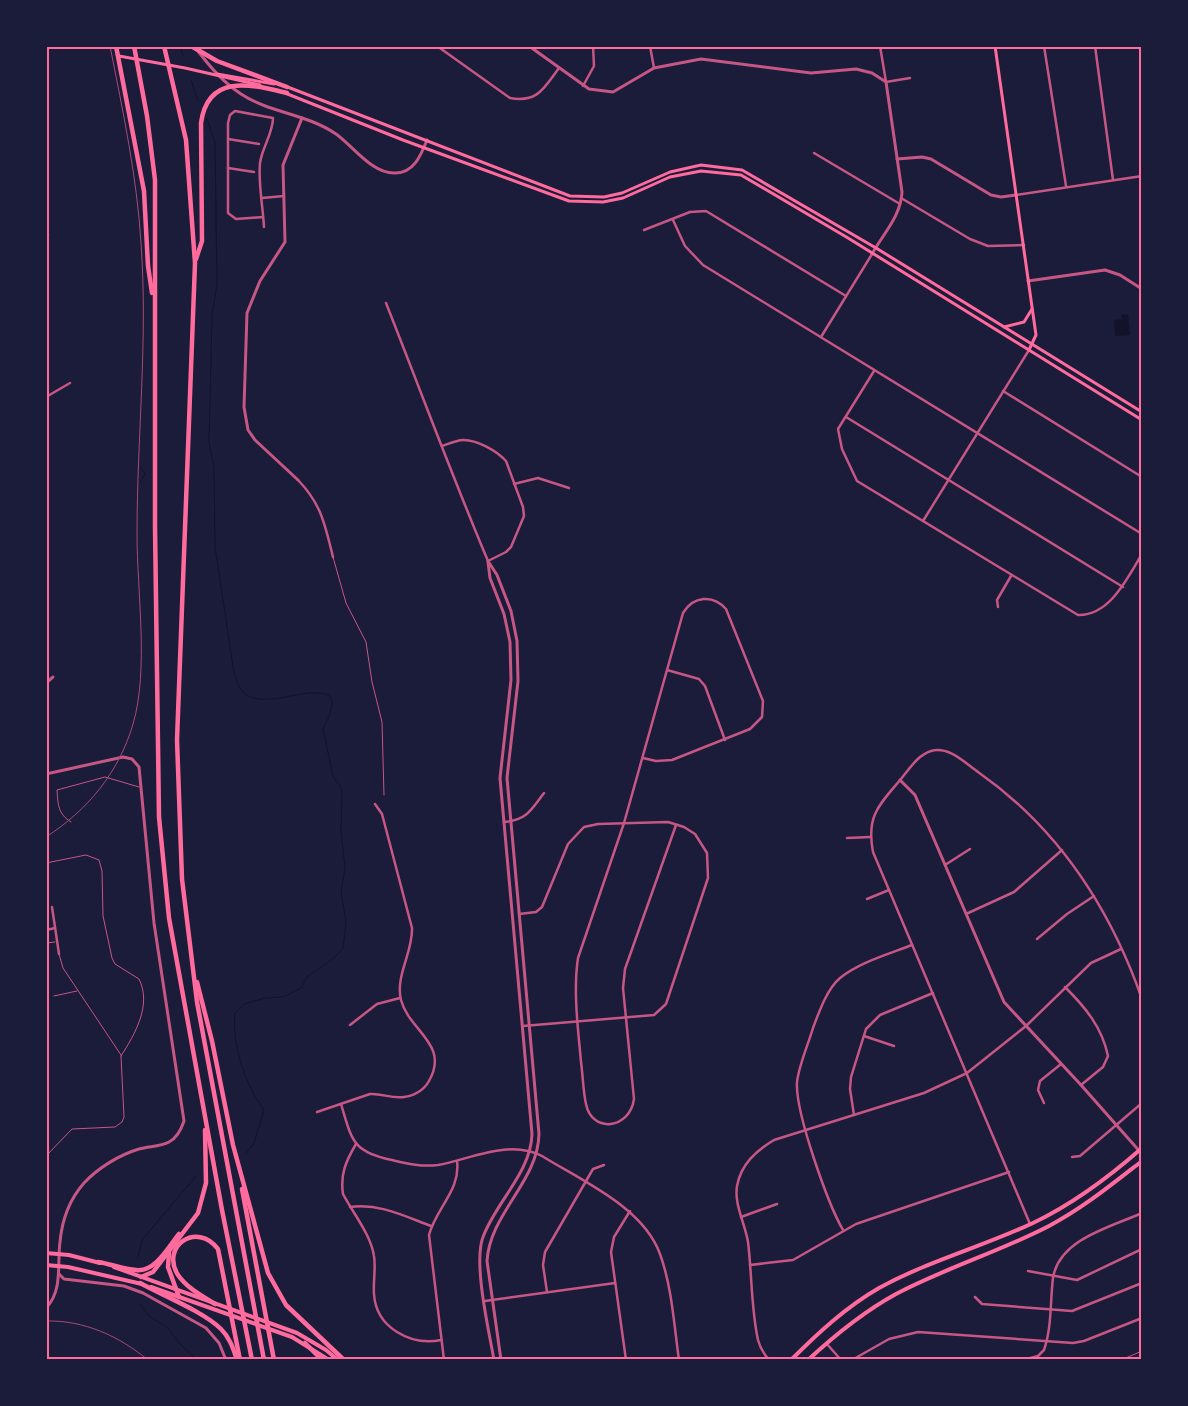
<svg xmlns="http://www.w3.org/2000/svg" width="1188" height="1406" font-family="Overpass,sans-serif">
<rect width="100%" height="100%" fill="#1b1b3a"/>
<polygon fill="#12122b" points="1128,314 1130,335 1115,336 1114,320 1125,319 1121,318 1121,315"/>
<g fill="none" stroke-linecap="round" stroke-linejoin="round">
<g stroke="#12122b" stroke-width="1">
<polyline points="180,46 183,55"/>
<polyline points="191,80 198,101"/>
<path d="M207,119L215,142L217,284L212,316L209,442L214,467L215,547L234,673C237,680 239,689 245,694C268,710 312,683 331,697L332,704L329,717L323,729L333,776L340,786L342,793L341,830L345,868L341,892L346,922L343,948L333,959L308,976L301,988L283,997L265,998L244,1004L235,1013C232,1046 245,1084 264,1110L254,1143L246,1153"/>
<polyline points="140,482 145,474 141,468"/>
<polyline points="138,1257 142,1240 196,1176"/>
<polyline points="140,1304 149,1316 168,1328 180,1344 197,1360"/>
</g>
<g stroke="#c65784" stroke-width="1">
<polyline points="333,557 346,603 366,642 372,682 382,722 384,795"/>
<path d="M71,822C58,814 58,805 57,790L105,777L139,787"/>
<path d="M46,863L86,855L99,860L102,871L103,916L112,958L115,964L139,979C152,1005 135,1034 121,1056"/>
<polyline points="46,943 55,942"/>
<polyline points="59,954 63,968 121,1055"/>
<polyline points="54,996 77,991"/>
<polyline points="46,1156 72,1129 115,1127 122,1122 124,1117 121,1056"/>
<polyline points="1121,1360 1142,1351"/>
</g>
<g stroke="#c65784" stroke-width="2.5">
<path d="M437,46L510,98C538,103 544,88 559,68"/>
<polyline points="650,46 654,68"/>
<polyline points="880,46 886,82 910,78"/>
<polyline points="1044,46 1066,186"/>
<polyline points="1095,46 1113,180"/>
<polyline points="583,86 594,66 593,46"/>
<polyline points="228,139 259,144"/>
<polyline points="814,153 900,204"/>
<polyline points="228,168 254,172"/>
<polyline points="1016,195 1142,176"/>
<polyline points="262,198 284,196"/>
<polyline points="901,198 970,239 988,246 1024,245"/>
<path d="M263,217L236,219L228,213V123L230,115L235,111L273,118C273,133 262,148 260,163C258,183 263,207 264,227"/>
<polyline points="673,220 685,246 703,265 1142,534"/>
<polyline points="644,230 690,212 706,211 846,296"/>
<polyline points="46,237 48,235"/>
<path d="M386,303C420,389 452,476 488,561L506,552L511,547L524,516L523,507L506,461C497,451 476,439 462,440C455,441 448,444 442,446"/>
<polyline points="821,337 872,254"/>
<path d="M874,371L838,429L842,449L857,481L1078,615C1110,616 1128,577 1142,554"/>
<polyline points="1003,391 1142,477"/>
<polyline points="46,397 70,383"/>
<polyline points="846,417 1123,587"/>
<path d="M298,480C322,505 325,525 333,557"/>
<polyline points="514,484 538,478 569,488"/>
<polyline points="923,521 1029,350"/>
<polyline points="998,607 997,600 1011,576"/>
<polyline points="667,670 699,679 705,686 725,740"/>
<path d="M643,758L656,761L672,760L750,729L762,717L763,701L726,609C713,594 693,596 683,613L624,823L578,958C573,991 578,1028 581,1062C583,1076 583,1091 586,1104C592,1134 630,1129 634,1099L623,988L625,969L676,825"/>
<path d="M504,822C527,820 531,810 544,793"/>
<polyline points="847,838 870,837"/>
<polyline points="945,865 970,849"/>
<polyline points="867,899 889,890"/>
<polyline points="52,907 59,954"/>
<polyline points="519,914 536,912 542,907 568,844 584,827 598,824 668,822 684,827 695,834 707,853 708,878 666,1004 654,1015 523,1026"/>
<polyline points="966,914 1014,892 1062,850"/>
<polyline points="46,930 55,928"/>
<polyline points="1037,939 1067,914 1094,896"/>
<path d="M1065,987C1085,1007 1102,1027 1108,1056L1103,1067L1081,1085"/>
<polyline points="350,1025 377,1004 400,998"/>
<polyline points="864,1036 894,1046"/>
<polyline points="1044,1103 1038,1090 1040,1081 1061,1064"/>
<path d="M341,1104C352,1140 352,1152 392,1160C408,1164 422,1167 438,1165C471,1159 509,1139 542,1156C582,1181 643,1207 660,1254C672,1287 674,1325 679,1360"/>
<path d="M317,1112L370,1094C381,1093 392,1099 404,1097C414,1096 424,1090 429,1081C450,1044 409,1031 401,1000C395,976 413,952 412,928L382,814L375,804"/>
<polyline points="854,1115 850,1089 851,1077 866,1029 880,1015 933,993"/>
<path d="M356,1144C346,1161 340,1174 343,1194C353,1213 371,1235 374,1256C376,1268 373,1282 374,1294C376,1328 411,1346 441,1340"/>
<polyline points="1072,1157 1080,1156 1142,1103"/>
<path d="M350,1207C379,1203 404,1216 431,1226"/>
<polyline points="741,1217 777,1204"/>
<path d="M1030,1224L873,852C866,816 879,805 901,779C910,768 918,755 931,751C949,746 965,763 978,772C1058,828 1110,908 1142,999"/>
<path d="M843,1230C828,1204 795,1112 797,1082C799,1065 808,1045 813,1028C819,1012 827,989 840,978C860,962 889,954 912,945"/>
<polyline points="750,1265 793,1260 856,1224 1009,1172"/>
<polyline points="1028,1271 1077,1280 1142,1249"/>
<polyline points="547,1292 543,1265 545,1252 593,1169 604,1165"/>
<polyline points="975,1297 982,1304 1072,1311 1142,1283"/>
<polyline points="485,1301 615,1283"/>
<polyline points="827,1344 841,1360"/>
<path d="M444,1360L429,1235C436,1208 461,1190 457,1161"/>
<polyline points="626,1360 611,1252 614,1237 630,1211"/>
<path d="M769,1360C764,1354 760,1348 758,1340C751,1308 752,1274 748,1242C745,1223 734,1205 737,1186C741,1164 756,1151 774,1140L924,1093L967,1073L1026,1026L1091,963L1121,949"/>
<polyline points="852,1360 889,1339 918,1332 1073,1343 1084,1341 1142,1318"/>
<path d="M1023,1360L1038,1356L1044,1350C1052,1327 1050,1302 1053,1278C1059,1239 1111,1227 1142,1213"/>
</g>
<g stroke="#c65784" stroke-width="3">
<path d="M529,46L589,89L613,92L654,68L701,59L811,73L856,69L872,73L886,82L902,192C901,216 883,234 872,254"/>
<path d="M198,51C211,68 223,82 241,94C270,113 307,114 336,134C353,146 372,174 395,173C414,173 421,155 427,140"/>
<polyline points="897,159 922,157 931,159 991,195 1001,197 1016,195"/>
<polyline points="1028,281 1105,270 1120,275 1142,289"/>
<polyline points="298,480 255,440 248,430 244,407 247,313 260,281 285,242 283,165 302,118"/>
<path d="M488,561L497,575L511,611L517,641L518,681L507,778L539,1134C538,1182 490,1213 487,1261L501,1360"/>
<path d="M488,562L490,578L504,614L510,642L511,680L500,778L532,1134C531,1172 496,1202 483,1237C473,1263 489,1331 494,1360"/>
<polyline points="46,683 53,677"/>
<path d="M46,774L123,757L132,759L139,767L154,923L184,1121C181,1130 177,1138 169,1142C160,1147 148,1146 139,1149C119,1155 98,1168 84,1183C69,1200 62,1220 60,1242C57,1264 63,1291 46,1308"/>
<polyline points="900,780 915,795 1004,1002 1081,1085 1142,1154"/>
<polyline points="59,1274 64,1279 124,1286 143,1293 206,1328 219,1343 226,1360"/>
</g>
<g stroke="#ff6b9d" stroke-width="3">
<polyline points="995,46 1035,328 1036,335 1029,350"/>
<polyline points="119,56 185,68 260,85"/>
<polyline points="217,74 274,84"/>
<polyline points="285,86 570,196 604,197 622,193 670,172 701,165 742,170 876,248 1142,412"/>
<polyline points="285,93 403,140 569,201 603,202 623,198 670,177 701,171 741,175 848,238 1142,420"/>
<polyline points="1004,327 1024,322 1032,309"/>
</g>
<g stroke="#ff6b9d" stroke-width="4">
<polyline points="46,1253 69,1255 100,1263"/>
<polyline points="46,1265 68,1267 142,1284"/>
<polyline points="114,1267 297,1333 326,1350 338,1360"/>
<polyline points="151,1287 292,1337 329,1360"/>
<path d="M791,1360C818,1333 846,1307 879,1288C928,1261 982,1247 1033,1223C1073,1204 1109,1177 1142,1148"/>
<path d="M808,1360C835,1335 863,1312 896,1294C945,1268 999,1252 1049,1226C1083,1208 1111,1185 1142,1161"/>
</g>
<g stroke="#ff6b9d" stroke-width="4.5">
<polyline points="116,46 144,191 148,266 152,293"/>
<polyline points="134,46 147,116 155,180 155,527 159,817 169,918 222,1210 252,1360"/>
<polyline points="164,46 186,140 195,263 177,740 182,879 197,1002 264,1360"/>
<polyline points="191,46 217,61 287,87"/>
<path d="M196,259L202,241L201,123C208,72 253,85 287,93"/>
<polyline points="197,982 212,1041 233,1145 268,1273 286,1305 344,1360"/>
<polyline points="242,1189 274,1360"/>
<polyline points="169,1252 168,1267 179,1297"/>
<path d="M98,1262C111,1264 123,1269 136,1270C155,1273 169,1246 179,1234"/>
<polyline points="141,1277 153,1272 198,1213 206,1183 205,1130"/>
<path d="M140,1283C162,1295 204,1312 221,1329C230,1338 233,1348 237,1360"/>
<path d="M215,1304C202,1296 187,1288 178,1275C160,1246 197,1221 218,1249L240,1360"/>
<polyline points="305,1343 322,1360"/>
</g>
<g stroke="#a44b75" stroke-width="1">
<path d="M46,837C88,810 119,772 133,724C149,670 137,592 137,534C137,437 148,340 141,243C137,177 123,112 110,46"/>
<path d="M46,1321C84,1320 119,1336 148,1360"/>
</g>
</g>
<rect width="1188" height="1406" fill="none" stroke="#1b1b3a" stroke-width="95"/>
<rect x="48" y="48" width="1092" height="1310" fill="none" stroke="#ff6b9d" stroke-width="2"/>
</svg>
